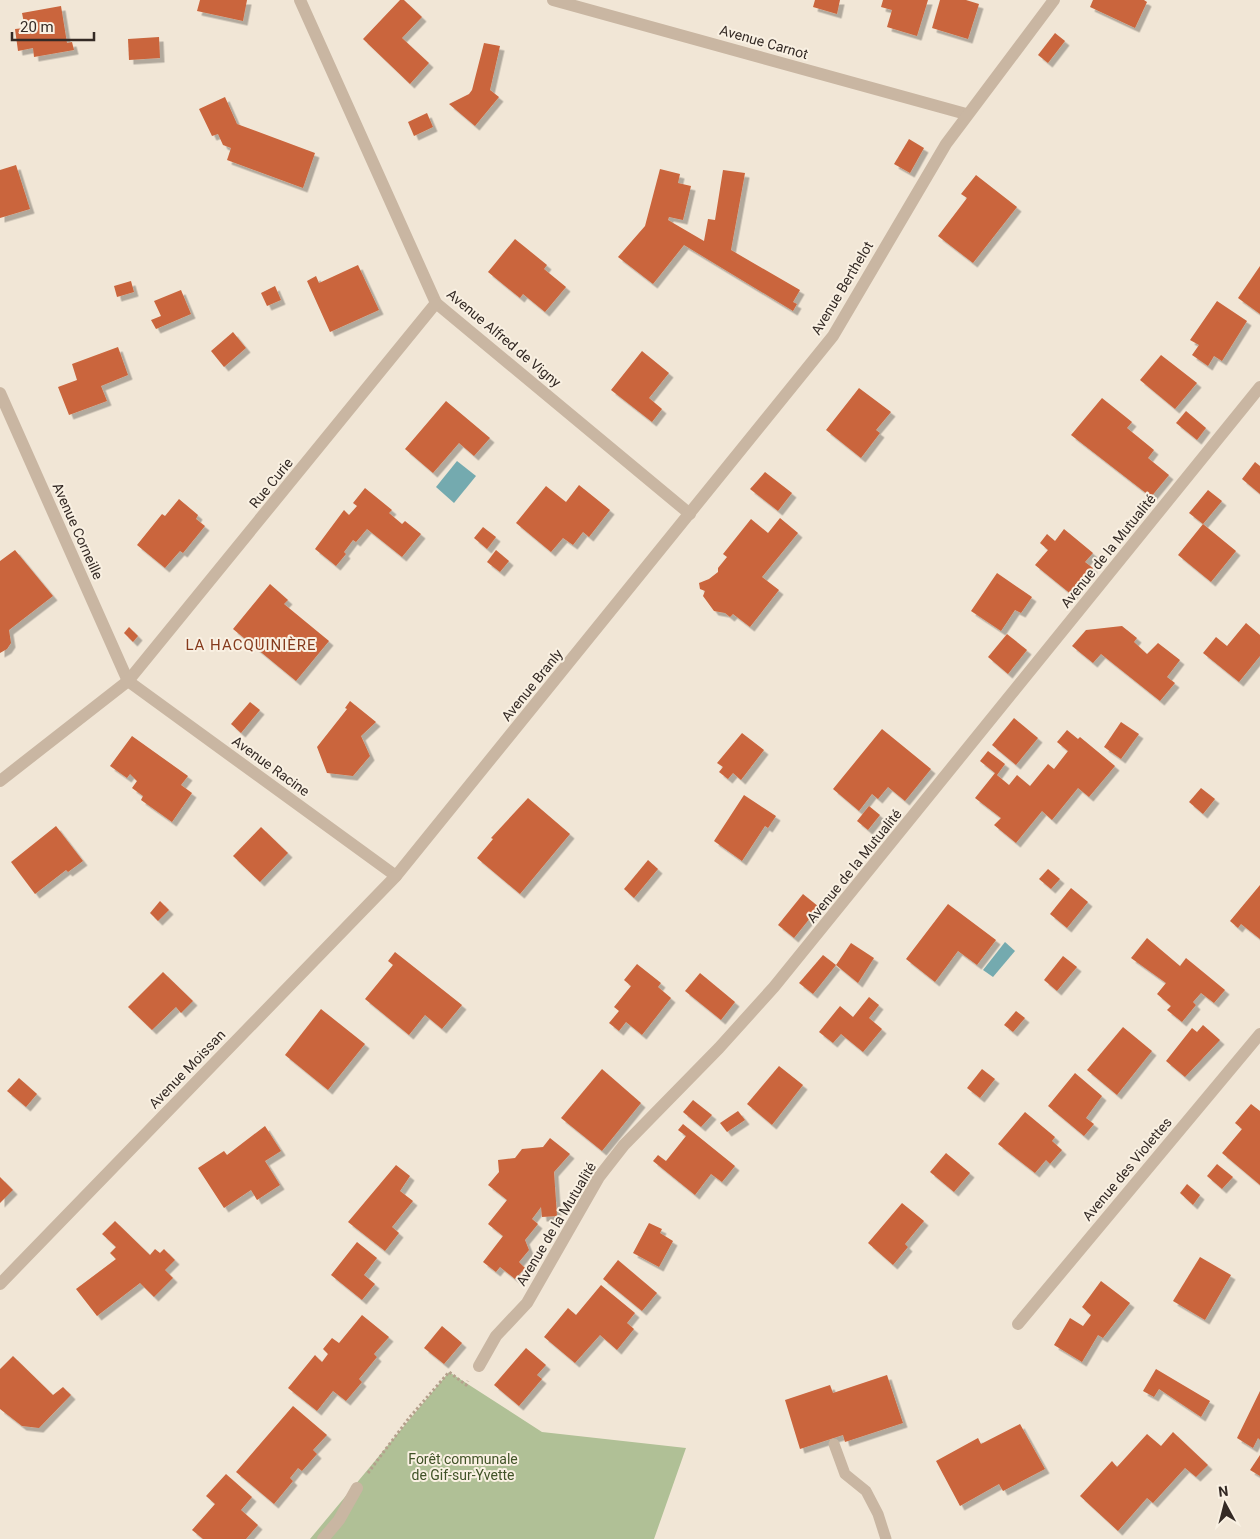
<svg xmlns="http://www.w3.org/2000/svg" width="1260" height="1539" font-family="Roboto,sans-serif">
<defs>
<filter id="shadow"><feDropShadow dx="4.5" dy="4.5" stdDeviation="0" flood-color="#0004"/></filter>
</defs>
<rect width="100%" height="100%" fill="#f1e6d6"/>
<polygon fill="#b0c096" points="449,1372 542,1432 686,1448 654,1539 310,1539"/>
<g fill="#74aaaf">
<polygon points="457,461 476,476 454,503 436,487"/>
<polygon points="1005,942 1015,951 993,977 983,970"/>
</g>
<g fill="#ca653c" filter="url(#shadow)">
<polygon points="200,0 247,0 243,21 197,11"/>
<polygon points="400,0 404,0 422,17 402,38 429,63 410,84 363,39"/>
<polygon points="815,0 840,0 837,14 813,7"/>
<polygon points="883,0 928,0 917,36 887,27 892,10 881,7"/>
<polygon points="940,0 966,0 979,4 968,39 932,28"/>
<polygon points="1093,0 1144,0 1147,2 1135,28 1090,7"/>
<polygon points="61,6 67,43 72,42 74,50 34,57 33,48 18,51 15,29 25,28 22,13"/>
<polygon points="1055,33 1065,41 1048,63 1038,55"/>
<polygon points="159,37 160,58 129,60 128,39"/>
<polygon points="484,43 500,46 490,90 499,97 475,126 449,104 469,94 472,90"/>
<polygon points="225,97 237,124 315,153 303,188 227,160 231,148 223,145 218,134 212,136 199,109"/>
<polygon points="427,113 433,127 414,136 408,122"/>
<polygon points="909,139 924,148 910,173 894,164"/>
<polygon points="16,165 30,209 0,218 0,170"/>
<polygon points="660,169 680,174 678,183 691,186 683,220 669,217 668,220 704,241 708,219 715,220 723,170 745,173 731,250 800,290 793,302 797,304 793,311 684,245 653,284 618,257 645,226"/>
<polygon points="976,175 1017,207 973,263 938,236 967,198 961,194"/>
<polygon points="515,239 547,265 544,269 566,287 545,312 523,294 520,298 488,272"/>
<polygon points="358,265 379,310 330,332 307,281 316,276 319,283"/>
<polygon points="1260,266 1260,314 1238,298"/>
<polygon points="131,281 134,292 117,297 114,286"/>
<polygon points="275,286 281,300 267,306 261,293"/>
<polygon points="181,290 191,314 156,329 151,320 161,316 154,301"/>
<polygon points="1217,301 1247,321 1222,361 1214,356 1208,366 1192,355 1199,345 1190,340"/>
<polygon points="233,332 246,348 224,367 211,351"/>
<polygon points="118,347 128,375 101,386 107,401 69,415 58,387 77,380 72,364"/>
<polygon points="642,351 669,373 649,398 662,409 652,422 611,390"/>
<polygon points="1161,355 1197,383 1175,409 1140,380"/>
<polygon points="859,388 891,412 876,430 880,433 861,458 826,430"/>
<polygon points="1102,398 1132,422 1127,428 1154,450 1148,458 1169,475 1151,497 1071,435"/>
<polygon points="446,401 490,438 474,456 459,443 433,473 405,449"/>
<polygon points="1186,411 1206,428 1197,440 1176,423"/>
<polygon points="1255,462 1260,466 1260,494 1242,479"/>
<polygon points="765,472 792,493 778,511 750,489"/>
<polygon points="579,485 610,510 589,537 583,532 573,545 563,538 551,552 516,523 546,486 566,502"/>
<polygon points="365,488 392,510 389,513 402,524 405,521 421,534 402,557 367,529 356,542 353,540 344,552 346,554 336,566 315,549 344,510 349,515 357,506 353,503"/>
<polygon points="1208,490 1222,501 1203,524 1236,551 1211,582 1178,555 1203,524 1189,513"/>
<polygon points="179,499 198,515 196,519 205,526 183,553 180,551 165,568 137,545 162,514 165,516"/>
<polygon points="780,518 798,533 762,577 779,590 750,627 733,614 730,617 725,613 714,611 703,596 705,591 700,589 699,583 709,579 718,572 718,568 727,557 723,554 751,519 768,533"/>
<polygon points="483,527 496,537 487,549 474,538"/>
<polygon points="1064,529 1093,553 1085,562 1093,568 1072,595 1035,565 1048,550 1040,543 1047,534 1055,541"/>
<polygon points="15,550 53,596 9,630 11,643 7,649 0,653 0,561"/>
<polygon points="496,550 509,561 500,572 487,562"/>
<polygon points="997,573 1032,597 1021,613 1015,610 1001,631 971,611"/>
<polygon points="270,584 288,600 284,604 329,641 296,681 233,629"/>
<polygon points="1246,623 1260,635 1260,656 1239,682 1203,653 1216,637 1227,646"/>
<polygon points="1122,626 1137,638 1134,642 1147,654 1158,643 1180,660 1167,677 1175,683 1160,701 1101,654 1093,663 1072,646 1086,630"/>
<polygon points="129,627 138,636 133,642 124,633"/>
<polygon points="1007,634 1027,650 1008,674 988,657"/>
<polygon points="350,701 376,722 361,736 370,756 353,776 327,773 317,747 347,709 345,708"/>
<polygon points="250,702 260,710 241,733 231,724"/>
<polygon points="1014,718 1038,738 1016,765 992,745"/>
<polygon points="1121,722 1139,734 1121,759 1104,747"/>
<polygon points="882,729 931,769 905,801 888,787 878,799 872,794 859,811 833,789"/>
<polygon points="1067,730 1078,739 1080,737 1115,766 1089,797 1078,788 1052,820 1042,811 1016,843 994,825 1001,818 975,798 995,773 980,761 988,751 1005,764 997,775 1009,785 1017,775 1030,786 1048,764 1054,769 1068,751 1057,742"/>
<polygon points="742,733 764,750 741,780 733,773 728,779 719,772 723,767 717,763"/>
<polygon points="132,736 188,776 181,785 192,793 172,822 141,800 143,796 132,788 137,781 130,774 127,778 110,766"/>
<polygon points="1201,788 1215,799 1203,814 1189,802"/>
<polygon points="744,795 776,816 768,828 765,826 742,861 714,841"/>
<polygon points="528,798 570,834 520,894 477,858 493,839 491,838"/>
<polygon points="869,806 880,815 868,830 857,821"/>
<polygon points="56,826 83,861 68,872 66,870 35,894 11,862"/>
<polygon points="261,827 288,853 260,882 233,856"/>
<polygon points="648,860 658,869 634,898 624,889"/>
<polygon points="1048,869 1060,879 1051,889 1039,879"/>
<polygon points="1260,885 1260,939 1241,924 1238,928 1230,921"/>
<polygon points="1071,888 1088,902 1067,928 1050,914"/>
<polygon points="803,894 819,907 794,938 778,925"/>
<polygon points="160,901 169,910 158,921 150,913"/>
<polygon points="948,904 996,940 977,965 958,951 935,982 906,959"/>
<polygon points="1147,938 1180,966 1186,958 1225,990 1214,1003 1201,993 1193,1002 1196,1005 1182,1022 1167,1010 1171,1006 1157,994 1166,983 1131,958"/>
<polygon points="851,943 874,958 858,983 836,965"/>
<polygon points="395,952 462,1005 442,1029 425,1015 409,1035 365,999 393,965 388,961"/>
<polygon points="823,955 836,965 813,994 799,983"/>
<polygon points="1063,956 1077,967 1057,991 1044,980"/>
<polygon points="637,964 661,983 658,987 671,998 642,1035 626,1022 619,1031 609,1023 619,1011 614,1007 631,986 624,980"/>
<polygon points="163,972 193,1001 181,1013 176,1007 152,1030 128,1007"/>
<polygon points="700,973 735,1002 721,1020 685,991"/>
<polygon points="869,997 879,1005 869,1018 882,1029 863,1052 841,1034 833,1043 819,1032 840,1006 853,1017"/>
<polygon points="321,1009 365,1044 328,1090 285,1055"/>
<polygon points="1016,1011 1025,1018 1013,1032 1004,1025"/>
<polygon points="1203,1025 1220,1040 1185,1077 1166,1061 1192,1028 1197,1032"/>
<polygon points="1123,1027 1152,1051 1117,1095 1087,1070"/>
<polygon points="779,1066 803,1085 772,1125 747,1104"/>
<polygon points="602,1069 641,1103 602,1151 561,1118"/>
<polygon points="982,1069 995,1079 980,1098 967,1088"/>
<polygon points="1075,1073 1102,1096 1086,1118 1094,1124 1084,1136 1048,1106"/>
<polygon points="19,1078 37,1094 26,1107 7,1091"/>
<polygon points="693,1100 712,1115 701,1127 683,1112"/>
<polygon points="1251,1104 1260,1111 1260,1185 1222,1153 1242,1129 1235,1123"/>
<polygon points="738,1111 745,1120 727,1132 720,1123"/>
<polygon points="1025,1112 1055,1137 1052,1141 1062,1150 1050,1164 1046,1160 1035,1173 998,1144"/>
<polygon points="683,1124 735,1166 722,1182 711,1174 695,1195 653,1161 658,1155 666,1161 686,1136 678,1130"/>
<polygon points="265,1126 281,1151 265,1161 280,1185 257,1200 251,1190 224,1208 198,1168 224,1151 227,1155"/>
<polygon points="550,1138 570,1154 554,1172 557,1216 542,1217 541,1207 532,1219 538,1224 525,1240 529,1250 519,1262 525,1268 515,1279 500,1267 496,1272 483,1262 503,1236 488,1224 507,1200 488,1185 499,1172 498,1160 515,1158 522,1149 543,1147"/>
<polygon points="946,1153 970,1173 954,1192 930,1172"/>
<polygon points="1217,1164 1233,1177 1222,1189 1207,1176"/>
<polygon points="396,1165 410,1176 400,1191 413,1201 392,1227 399,1233 385,1251 348,1222"/>
<polygon points="0,1177 13,1190 0,1203"/>
<polygon points="1187,1184 1200,1195 1193,1205 1180,1193"/>
<polygon points="902,1203 924,1221 905,1244 908,1247 893,1265 868,1243"/>
<polygon points="115,1221 150,1255 155,1249 160,1253 164,1249 175,1260 165,1270 173,1278 154,1297 140,1283 97,1316 76,1289 116,1259 110,1253 116,1247 102,1234"/>
<polygon points="649,1223 662,1229 660,1233 673,1241 659,1267 633,1253"/>
<polygon points="357,1242 377,1258 364,1275 375,1284 362,1300 331,1275"/>
<polygon points="1200,1257 1231,1275 1205,1320 1173,1301"/>
<polygon points="618,1260 657,1293 642,1311 603,1279"/>
<polygon points="1101,1281 1130,1303 1103,1338 1098,1335 1082,1362 1054,1345 1070,1318 1083,1326 1091,1315 1082,1307"/>
<polygon points="601,1285 635,1313 627,1323 634,1329 617,1350 600,1335 575,1363 544,1337 568,1308 576,1315"/>
<polygon points="362,1315 389,1337 374,1354 377,1357 359,1379 362,1382 346,1401 333,1391 317,1411 288,1388 315,1355 322,1362 328,1354 323,1349 332,1338 339,1343"/>
<polygon points="442,1326 462,1343 444,1364 424,1348"/>
<polygon points="526,1348 546,1365 537,1375 542,1379 519,1406 494,1385"/>
<polygon points="13,1356 53,1395 63,1387 71,1395 39,1428 22,1426 0,1409 0,1369"/>
<polygon points="1156,1369 1210,1401 1201,1417 1159,1389 1154,1397 1143,1391"/>
<polygon points="887,1375 903,1423 845,1442 843,1435 800,1449 785,1400 830,1385 833,1393"/>
<polygon points="1260,1391 1260,1440 1258,1438 1253,1448 1237,1438"/>
<polygon points="293,1406 327,1435 313,1450 317,1454 302,1471 298,1468 290,1478 293,1481 274,1504 236,1472"/>
<polygon points="1020,1424 1045,1469 1003,1491 999,1484 960,1506 936,1461 978,1438 981,1444"/>
<polygon points="1173,1432 1208,1465 1196,1477 1185,1468 1153,1503 1147,1498 1118,1531 1080,1496 1112,1461 1117,1467 1147,1434 1161,1446"/>
<polygon points="1260,1455 1260,1476 1250,1470"/>
<polygon points="226,1474 252,1497 241,1510 258,1525 246,1539 203,1539 192,1530 215,1504 206,1496"/>
</g>
<g fill="none" stroke-linecap="round" stroke-linejoin="round">
<polyline stroke="#b5a08c" stroke-width="3" stroke-dasharray="2.5 2.5" stroke-linecap="butt" points="368,1473 409,1418 449,1372 466,1385 468,1381"/>
<polyline stroke="#c9b6a2" stroke-width="11" points="834,1444 845,1474 866,1491 878,1514 886,1539"/>
<g stroke="#c9b6a2" stroke-width="12">
<polyline points="300,0 436,303 690,514"/>
<polyline points="553,0 966,114"/>
<polyline points="0,393 128,681 396,876"/>
<polyline points="0,781 128,681 436,303"/>
<polyline points="0,1284 396,876 833,336 946,144 1054,0"/>
<polyline points="1018,1324 1260,1034"/>
<polyline points="479,1366 496,1336 527,1303 599,1177 624,1145 719,1048 774,987 1260,387"/>
<polyline points="323,1539 339,1520 357,1488"/>
</g>
</g>
<g text-anchor="middle" stroke-width="4" stroke-linejoin="round" paint-order="stroke">
<g font-size="14" fill="#342a25" stroke="#f9f0e2">
<text transform="translate(764 42) rotate(16)" y="5">Avenue Carnot</text>
<text transform="translate(842 288) rotate(-59)" y="5">Avenue Berthelot</text>
<text transform="translate(504 338) rotate(40)" y="5">Avenue Alfred de Vigny</text>
<text transform="translate(271 483) rotate(-51)" y="5">Rue Curie</text>
<text transform="translate(78 531) rotate(66)" y="5">Avenue Corneille</text>
<text transform="translate(1108 551) rotate(-51)" y="5">Avenue de la Mutualité</text>
<text transform="translate(532 685) rotate(-51)" y="5">Avenue Branly</text>
<text transform="translate(271 766) rotate(36)" y="5">Avenue Racine</text>
<text transform="translate(854 866) rotate(-51)" y="5">Avenue de la Mutualité</text>
<text transform="translate(187 1069) rotate(-46)" y="5">Avenue Moissan</text>
<text transform="translate(1127 1169) rotate(-50)" y="5">Avenue des Violettes</text>
<text transform="translate(556 1224) rotate(-59)" y="5">Avenue de la Mutualité</text>
</g>
<g font-size="14" fill="#415328" stroke="#f9f0e2">
<text x="463" y="1464">Forêt communale<tspan x="463" dy="16">de Gif-sur-Yvette</tspan></text>
</g>
<g font-size="15" letter-spacing="1" fill="#853a1c" stroke="#f9f0e2">
<text x="251" y="650">LA HACQUINIÈRE</text>
</g>
</g>
<g transform="translate(1225 1504) rotate(353)" stroke="#f9f0e2" stroke-width="4" paint-order="stroke">
<path d="M0-4L9 19L0 12L-9 19Z" fill="#342a25"/>
<text y="-8" font-size="14" font-weight="bold" text-anchor="middle" fill="#342a25">N</text>
</g>
<path d="M12 32v8h82v-8" fill="none" stroke="#342a25" stroke-width="2.5"/>
<text x="20" y="32" font-size="15" fill="#342a25" stroke="#f9f0e2" stroke-width="4" paint-order="stroke">20 m</text>
</svg>
